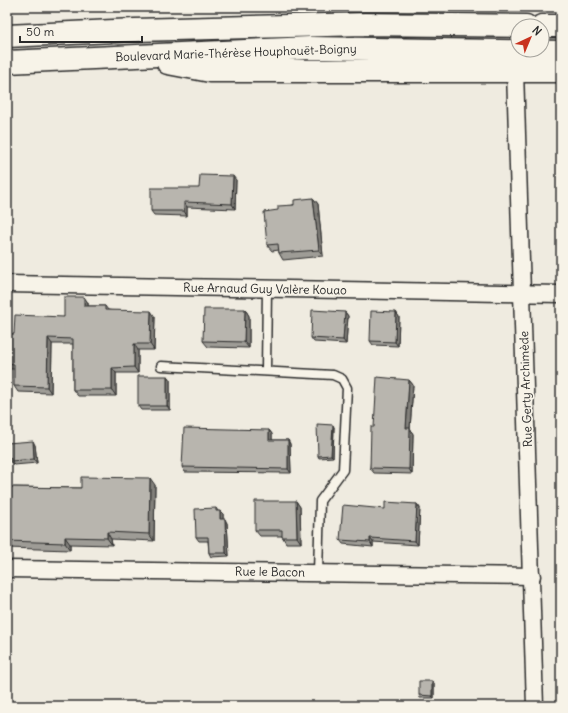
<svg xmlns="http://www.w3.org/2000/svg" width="568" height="713" font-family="Delius,sans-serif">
<rect width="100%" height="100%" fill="#efebe0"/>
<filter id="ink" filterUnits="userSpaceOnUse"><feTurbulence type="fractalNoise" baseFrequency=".025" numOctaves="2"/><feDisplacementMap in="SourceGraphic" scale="8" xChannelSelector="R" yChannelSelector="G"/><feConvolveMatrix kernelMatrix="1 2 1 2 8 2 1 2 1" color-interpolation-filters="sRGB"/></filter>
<g filter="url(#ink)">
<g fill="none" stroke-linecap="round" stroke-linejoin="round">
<g stroke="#2b2b2b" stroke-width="11">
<g id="lane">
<polyline points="161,366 333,375 342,379 347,388 343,470 320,501 318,573"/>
<polyline points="266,370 267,289"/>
</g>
</g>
<g stroke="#2b2b2b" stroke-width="19">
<g id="street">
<polyline points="515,71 535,706"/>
<polyline points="7,284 561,294"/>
<polyline points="7,569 532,576"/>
</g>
</g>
<g stroke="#2b2b2b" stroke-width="25">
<g id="secondary">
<polyline points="542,26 561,26"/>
<polyline points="7,36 135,30 365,24 526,26"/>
<polyline points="7,62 310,48 561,52"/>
<polyline points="168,63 210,71 561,71"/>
</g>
</g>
<use href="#lane" stroke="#f7f3e8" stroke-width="8"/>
<use href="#street" stroke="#f7f3e8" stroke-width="16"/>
<use href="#secondary" stroke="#f7f3e8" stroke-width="22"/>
</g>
<g fill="#9e9c96" stroke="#2b2b2b">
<polygon points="236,180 235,209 187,207 187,216 154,215 151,211 199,188"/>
<polygon points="313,198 318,204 323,256 283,260 279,253 279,250 272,251 267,245 278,210"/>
<polygon points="84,297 88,303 88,306 105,306 108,310 155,317 154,350 138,350 138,373 116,373 116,396 78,396 73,390 73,344 52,344 51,393 18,392 14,386 14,369 8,369 7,368 7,334 14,334 64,317"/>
<polygon points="245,309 249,316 249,348 208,347 203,341"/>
<polygon points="345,312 348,316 346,344 314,342 311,338"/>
<polygon points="396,312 399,317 398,346 373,345 370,341"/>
<polygon points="167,376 170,380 170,410 141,410 138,406"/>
<polygon points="409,380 413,385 410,429 413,434 412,474 374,473 370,468 374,427"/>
<polygon points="334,427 333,457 319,458 318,456"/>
<polygon points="269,430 272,434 272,440 288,440 290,444 291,473 185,472 182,467"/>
<polygon points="7,443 35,445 37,463 14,465 11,462 7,462"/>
<polygon points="155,485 154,541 111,539 112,545 70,544 70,550 7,548 7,487 81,488"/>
<polygon points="296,501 300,507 301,543 286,543 282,536 260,536 255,530"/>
<polygon points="417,504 420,508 418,545 373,542 373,547 343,544 340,540 385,509"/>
<polygon points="216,508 218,511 223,514 223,519 227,523 229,556 211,557 209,553 208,541 199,541 196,537"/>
<polygon points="434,684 434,698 420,698 419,695"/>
</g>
<g fill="#817f7a" stroke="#2b2b2b">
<polygon points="233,176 236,180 235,209 232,204"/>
<polygon points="313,198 318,204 323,256 319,250"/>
<polygon points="184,202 187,207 187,216 184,211"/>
<polygon points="84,297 88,303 88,312 84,306"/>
<polygon points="245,309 249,316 249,348 244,342"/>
<polygon points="151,311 155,317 154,350 150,344"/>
<polygon points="345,312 348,316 346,344 343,340"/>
<polygon points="396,312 399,317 398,346 395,342"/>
<polygon points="48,338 52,344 51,393 47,387"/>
<polygon points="134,344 138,350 138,373 134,367"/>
<polygon points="112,368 116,373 116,396 112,390"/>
<polygon points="167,376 170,380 170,410 167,406"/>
<polygon points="409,380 413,385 410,429 413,434 412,474 409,469 406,428"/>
<polygon points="333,425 334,427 333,457 331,455"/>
<polygon points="269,430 272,434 272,444 269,440"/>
<polygon points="288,440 290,444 291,473 288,469"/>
<polygon points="33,441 35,445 37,463 34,459"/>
<polygon points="150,478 155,485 154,541 149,534"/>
<polygon points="296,501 300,507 301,543 297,537"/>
<polygon points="417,504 420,508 418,545 415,541"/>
<polygon points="220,511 223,514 223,523 220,519"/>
<polygon points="225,519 227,523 229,556 226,553"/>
<polygon points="107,532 111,539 112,545 107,538"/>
<polygon points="65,537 70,544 70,550 65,543"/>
<polygon points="370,538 373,542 373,547 370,542"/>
<polygon points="432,681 434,684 434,698 432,696"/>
</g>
<g fill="#b8b5ae" stroke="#2b2b2b">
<polygon points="200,175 233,176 232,204 184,202 184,211 151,211 151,188 199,188"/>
<polygon points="313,198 319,250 279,253 278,244 267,245 264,212 278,210 278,206 294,205 294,200"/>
<polygon points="64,297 84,297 84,306 105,306 105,310 151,311 150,344 134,344 134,367 112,368 112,390 73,390 73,339 48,338 47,387 14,386 14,364 7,363 7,334 14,334 15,315 64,317"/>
<polygon points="204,309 245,309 244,342 203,341"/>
<polygon points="312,310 345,312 343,340 311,338"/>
<polygon points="371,311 396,312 395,342 370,341"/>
<rect x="138" y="376" width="29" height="30"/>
<polygon points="377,377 409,380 406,428 410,428 409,469 370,468 371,427 374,427"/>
<polygon points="317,424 333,425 331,455 318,456"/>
<polygon points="184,428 269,430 269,440 288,440 288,469 182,467"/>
<polygon points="33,441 34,459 11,461 11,458 7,458 7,443"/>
<polygon points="81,477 150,478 149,534 107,532 107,538 65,537 65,543 7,541 7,487 81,488"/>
<polygon points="255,501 296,501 297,537 282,537 282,530 255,530"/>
<polygon points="385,502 417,504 415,541 370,538 370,542 340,540 343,505 385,509"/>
<polygon points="216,508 216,511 220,511 220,519 225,519 226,553 209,553 208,537 196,537 195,509"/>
<polygon points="419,681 432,681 432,696 419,695"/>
</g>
</g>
<g text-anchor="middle" stroke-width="3.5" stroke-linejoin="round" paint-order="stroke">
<g font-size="12" fill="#2b2b2b" stroke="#f7f3e8">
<text transform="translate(236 53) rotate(-2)" y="4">Boulevard Marie-Thérèse Houphouët-Boigny</text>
<text transform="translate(265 289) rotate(1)" y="4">Rue Arnaud Guy Valère Kouao</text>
<text transform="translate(526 389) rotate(-92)" y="4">Rue Gerty Archimède</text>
<text transform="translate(270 572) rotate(1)" y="4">Rue le Bacon</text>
</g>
</g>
<rect width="568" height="713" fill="none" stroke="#f7f3e8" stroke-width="24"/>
<rect x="12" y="12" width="544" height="689" fill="none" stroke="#2b2b2b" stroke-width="1.5" filter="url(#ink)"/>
<g transform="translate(530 38) rotate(44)"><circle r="19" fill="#f7f3e8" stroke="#a5a39c"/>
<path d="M0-3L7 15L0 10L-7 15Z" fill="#c8321e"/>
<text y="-6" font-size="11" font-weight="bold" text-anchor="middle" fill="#2b2b2b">N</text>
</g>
<path d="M20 36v6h122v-6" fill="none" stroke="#2b2b2b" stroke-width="2"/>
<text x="26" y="36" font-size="12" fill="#2b2b2b" stroke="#f7f3e8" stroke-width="3" paint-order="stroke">50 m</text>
</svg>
